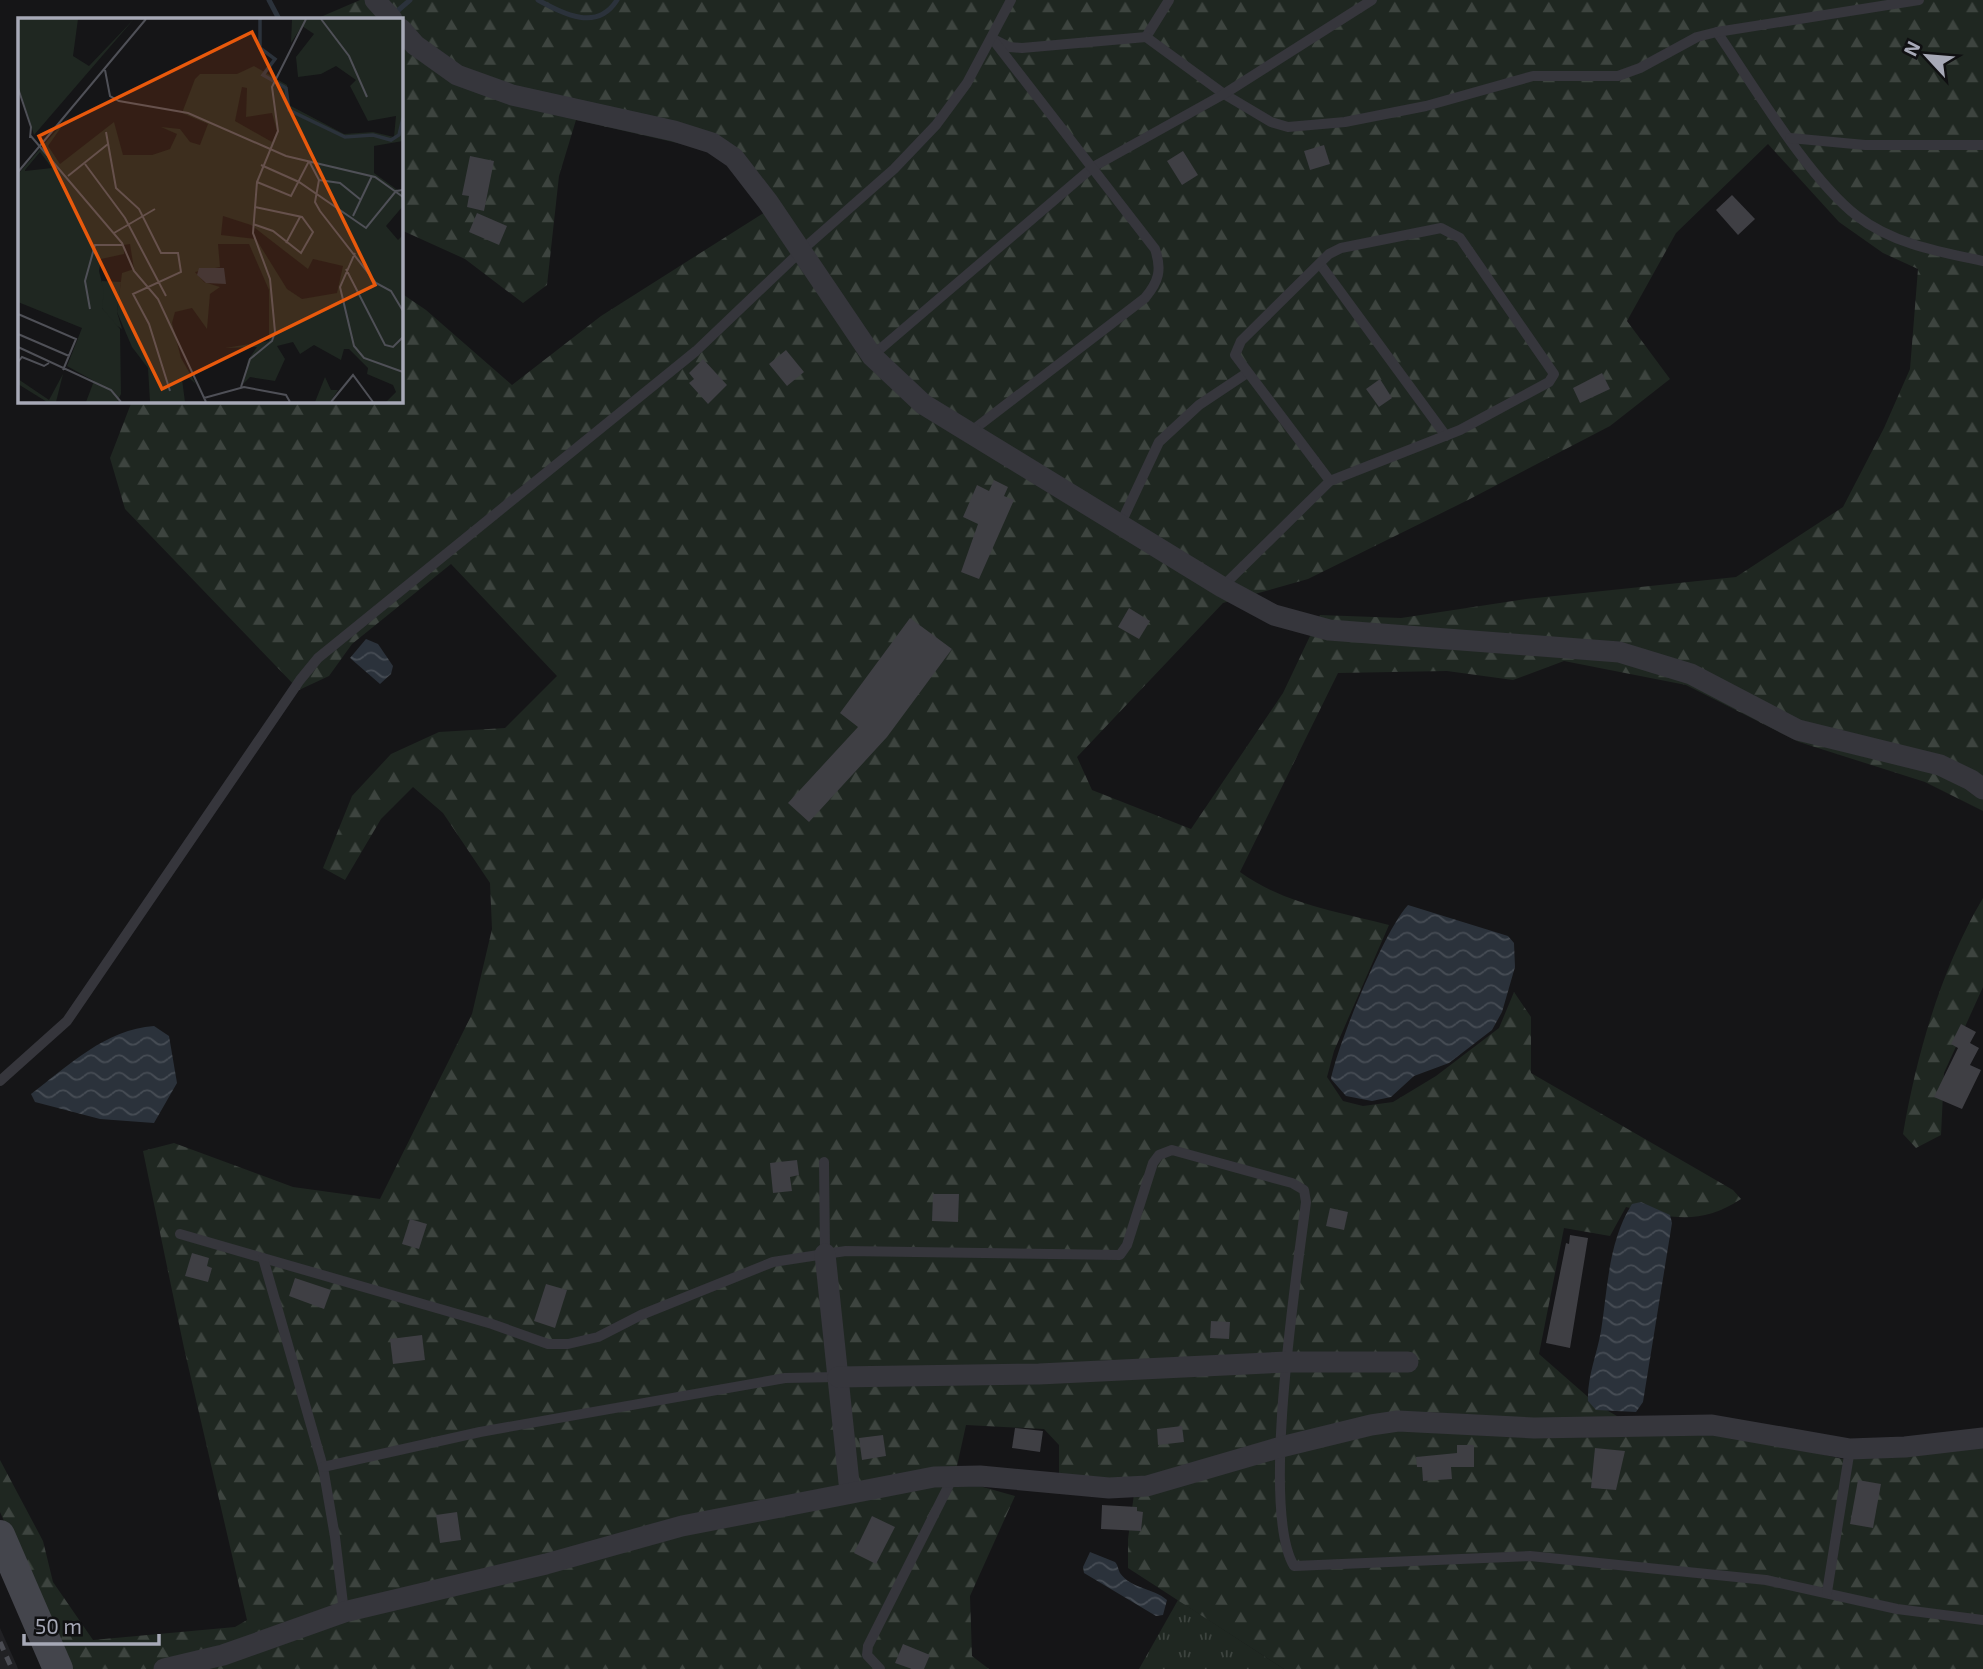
<svg xmlns="http://www.w3.org/2000/svg" width="1983" height="1669" font-family="'Exo 2',sans-serif">
<defs>
<pattern id="grass-tufts" width="24" height="20" patternUnits="userSpaceOnUse" patternTransform="scale(1.75)"><rect width="24" height="20" fill="#1f2721"/><path d="M3 7l-1-3M5 7V3M7 7l1-3M15 17l-1-3M17 17v-4M19 17l1-3" fill="none" stroke="#3d443f"/></pattern>
<pattern id="forest-firs" width="22" height="20" patternUnits="userSpaceOnUse" patternTransform="scale(1.75)"><rect width="22" height="20" fill="#1f2721"/><path d="M5 1l3.5 6h-7zM16 11l3.5 6h-7z" fill="#3d443f"/></pattern>
<pattern id="water-waves" width="16" height="10" patternUnits="userSpaceOnUse" patternTransform="scale(1.75)"><rect width="16" height="10" fill="#2b323b"/><path d="M0 5q4-4 8 0t8 0" fill="none" stroke="#474d55"/></pattern>
</defs>
<rect width="100%" height="100%" fill="#151517"/>
<polygon fill="#212124" points="0,1628 17,1666 18,1669 0,1669"/>
<polygon fill="url(#grass-tufts)" points="1178,1600 1284,1669 1139,1669"/>
<g fill="url(#forest-firs)" fill-rule="evenodd">
<path d="M360,0H1983V811L1925,782L1799,742L1686,685L1564,661L1513,680L1447,671L1338,673L1240,872C1282,903 1339,912 1389,925L1334,1051L1327,1077L1343,1101L1363,1106L1393,1102L1436,1076L1499,1028L1514,992L1531,1017V1073L1733,1190L1741,1199C1700,1226 1670,1218 1626,1207L1610,1236L1564,1228L1539,1354L1596,1404L1650,1435H1735L1847,1460L1983,1443V1669H1284L1128,1568V1539L1136,1479L1059,1476V1445L1044,1429L966,1425L957,1466L983,1487L1015,1496L970,1596L972,1656L989,1669H70L0,1512V1460L43,1541L53,1582L93,1640L235,1627L247,1620L184,1348L143,1151L174,1143L293,1187L380,1199L472,1014L492,929L490,883L443,813L413,787L381,819L345,880L323,868L352,796L391,754L439,732L505,728L557,676L451,564L352,644L329,676L299,690L125,509L110,458L132,401H401V293L426,310L512,385L601,316L765,212L728,165L708,150L576,120L559,176L547,285L523,303L465,259L401,230V19H316ZM1768,144L1839,222L1883,253L1918,269L1910,369L1884,428L1843,507L1736,577L1526,599L1401,618L1320,615L1283,693L1191,829L1092,790L1077,757L1223,603L1308,579L1468,500L1610,426L1670,379L1627,321L1676,233Z"/>
<path d="M1983,898V987L1944,1073L1941,1135L1916,1148L1903,1134C1917,1053 1941,969 1983,898Z"/>
</g>
<g fill="url(#water-waves)">
<polygon points="366,639 378,644 393,666 391,674 380,684 350,658"/>
<path d="M1408,905L1508,936L1514,943L1515,967L1502,1012L1492,1030L1449,1063L1414,1076L1391,1097L1372,1101L1346,1096L1331,1079C1338,1043 1384,931 1408,905Z"/>
<path d="M154,1026L169,1036L177,1083L154,1123L100,1119L35,1102L31,1094C68,1066 106,1029 154,1026Z"/>
<path d="M1641,1202L1670,1215L1672,1223L1643,1402L1636,1412L1596,1410L1588,1401C1587,1377 1597,1354 1601,1331C1608,1287 1608,1242 1632,1204Z"/>
<path d="M1090,1552L1115,1562C1118,1565 1118,1569 1120,1573C1131,1589 1154,1588 1167,1600L1163,1615L1156,1616L1084,1573L1083,1567Z"/>
</g>
<g fill="none" stroke-linecap="round" stroke-linejoin="round">
<g stroke="#2b323b" stroke-width="5">
<polyline points="269,0 279,19"/>
<path d="M538,0C564,14 597,32 617,0"/>
<polyline points="395,13 410,0"/>
</g>
</g>
<g fill="#3f3f44">
<polygon points="1324,145 1330,164 1310,170 1304,151"/>
<polygon points="1183,151 1198,175 1182,185 1167,161"/>
<polygon points="470,156 494,161 484,211 467,207 469,196 462,195"/>
<polygon points="1732,195 1755,219 1738,235 1716,210"/>
<polygon points="477,213 507,226 499,245 469,232"/>
<polygon points="786,350 804,372 787,386 769,364"/>
<polygon points="703,359 727,385 708,404 689,383 694,379 689,373"/>
<polygon points="1602,373 1610,389 1580,403 1573,388"/>
<polygon points="1380,379 1392,398 1379,407 1366,389"/>
<polygon points="994,480 1008,487 1004,496 1014,500 979,579 961,572 978,524 963,517 977,485 989,491"/>
<polygon points="1129,608 1150,621 1139,639 1118,627"/>
<polygon points="910,618 952,649 887,737 809,822 788,803 858,727 840,713"/>
<polygon points="1961,1024 1976,1032 1970,1043 1979,1048 1970,1065 1981,1070 1962,1109 1934,1097 1958,1048 1951,1044"/>
<polygon points="797,1160 799,1175 790,1177 792,1191 773,1193 770,1163"/>
<polygon points="933,1194 959,1194 958,1222 932,1221"/>
<polygon points="1330,1208 1348,1212 1344,1230 1326,1226"/>
<polygon points="410,1219 427,1224 419,1249 402,1244"/>
<polygon points="1570,1235 1588,1238 1570,1348 1546,1343 1566,1243 1569,1244"/>
<polygon points="192,1253 209,1258 207,1266 212,1268 208,1282 185,1276"/>
<polygon points="295,1278 331,1290 324,1309 289,1296"/>
<polygon points="546,1284 567,1290 555,1328 534,1321"/>
<polygon points="1211,1321 1230,1322 1229,1339 1210,1338"/>
<polygon points="422,1335 425,1360 393,1364 390,1339"/>
<polygon points="1182,1426 1184,1442 1158,1445 1157,1429"/>
<polygon points="1015,1428 1043,1431 1040,1452 1012,1448"/>
<polygon points="883,1435 886,1456 862,1460 859,1438"/>
<polygon points="1457,1445 1474,1445 1474,1467 1451,1467 1452,1479 1423,1481 1422,1467 1417,1467 1416,1457 1457,1453"/>
<polygon points="1595,1448 1625,1451 1616,1490 1591,1488"/>
<polygon points="1858,1480 1881,1484 1873,1528 1850,1524"/>
<polygon points="1102,1505 1137,1507 1137,1511 1143,1512 1141,1531 1101,1529"/>
<polygon points="457,1512 461,1540 440,1543 436,1515"/>
<polygon points="872,1516 895,1527 876,1564 854,1553"/>
<polygon points="903,1644 930,1655 924,1669 912,1669 895,1663"/>
</g>
<g fill="none" stroke-linecap="round" stroke-linejoin="round">
<g stroke="#36363c" stroke-width="10">
<path d="M1717,32C1754,86 1808,178 1857,216C1893,244 1940,252 1983,261"/>
<polyline points="1146,37 1169,0"/>
<polyline points="993,39 1009,47 1022,48 1146,37 1224,94 1271,122 1288,127 1345,122 1426,106 1533,76 1618,76 1640,68 1697,37 1717,32 1919,0"/>
<polyline points="1790,138 1865,145 1983,145"/>
<polyline points="1320,264 1446,436"/>
<polyline points="872,356 1093,167 1224,94 1372,0"/>
<path d="M969,433L1145,298C1159,281 1162,270 1155,249L994,41"/>
<polyline points="1120,525 1159,442 1199,405 1247,373"/>
<polyline points="1222,587 1330,481 1460,430 1549,382 1554,374 1460,238 1441,228 1341,248 1329,254 1241,341 1235,355 1330,481"/>
<polyline points="0,1081 67,1021 300,680 318,658 696,351 802,250 894,169 936,125 967,83 1011,0"/>
<polyline points="824,1162 825,1254"/>
<path d="M180,1234L492,1324L548,1344H568L598,1337L641,1315L773,1262L825,1254L846,1251L1120,1255L1127,1245L1153,1163L1159,1155L1172,1150L1292,1183L1304,1190L1306,1202C1297,1273 1260,1510 1294,1566L1530,1556L1766,1580L1897,1609L1983,1620"/>
<polyline points="263,1258 323,1467 335,1537 344,1612"/>
<polyline points="323,1467 480,1432 785,1378 838,1377"/>
<polyline points="1827,1592 1850,1449"/>
<polyline points="880,1669 867,1655 868,1646 953,1477"/>
</g>
<g stroke="#36363c" stroke-width="21">
<polyline points="375,0 392,19"/>
<polyline points="401,29 415,45 457,75 512,95 674,131 712,143 734,158 768,202 872,356 923,404 1222,587 1274,615 1329,630 1619,652 1691,674 1798,730 1940,765 1971,780 1983,789"/>
<polyline points="825,1254 850,1492"/>
<polyline points="838,1377 1039,1374 1287,1362 1408,1362"/>
<polyline points="164,1669 223,1655 344,1612 546,1564 682,1526 934,1477 980,1476 1109,1488 1147,1486 1281,1447 1371,1425 1398,1421 1534,1428 1712,1425 1850,1449 1905,1447 1983,1438"/>
</g>
<polyline stroke="#44454c" stroke-width="30" points="0,1535 58,1669"/>
<polyline stroke="#4b4c53" stroke-width="5" stroke-dasharray="9 7" stroke-linecap="butt" points="0,1642 12,1669"/>
</g>
<g transform="translate(18 18)">
<rect width="385" height="385" fill="#151517"/>
<path d="M84,263L103,264L99,294L104,311L94,305L84,290ZM45,356L38,384H29L0,366V361L31,382Z" fill="#1f2721"/>
<path d="M0,1H60L55,38L71,48L116,1L16,117L0,67ZM274,1H385V123L356,128V155L385,176V188L368,208L380,222L385,217V384H368L378,374L375,367L349,356L350,350L331,331H326L323,342L296,327L282,336L275,324L259,328L267,341L257,363L232,359L225,366L230,342L239,329L207,330L251,323V272L231,226H200L202,249L177,254L186,264L202,269L192,276L189,311L174,290L157,294L154,305L163,340L178,366L170,359L164,361L167,384H132L130,350L114,329L99,294L104,255L116,251L112,226L106,227V236L83,241L81,253L86,273L84,290L102,311L103,376L99,384H68L76,363L49,348L64,310L0,284V156L51,98L30,128L42,146L96,104L105,137H134L152,131L159,116L143,109L162,111L172,124L182,127L190,106L164,95L177,61L182,56H219L236,48L269,67L271,87L326,116L355,114L376,119L378,98L350,103L332,68L338,62L318,48L303,56L280,59L278,39L296,16L284,8L273,25ZM224,69L229,70L228,99L254,95L259,113L254,124L217,103ZM22,134L34,150L7,153V152ZM205,198L233,207L290,251L295,241L325,248L319,275L284,281L269,271L238,221L203,217ZM307,359L313,372H320L312,384H297Z" fill="#1f2721" fill-rule="evenodd"/>
<path d="M181,250H206L208,266L188,265L179,257Z" fill="#2b323b"/>
<path fill="none" stroke="#2b323b" stroke-width="3.5" d="M242,1V30L257,41L245,57L268,70L271,92L327,119L355,117L373,122L381,117L385,100"/>
<path fill="none" stroke="#4f5057" stroke-width="2" d="M303,1L331,38L349,79M87,52L92,78L101,83L170,95L268,138L357,159L385,179M0,70L13,109L12,120M88,114L98,170L121,191L143,235H160L163,254L115,276L131,306L152,373M12,117L104,225L116,253L140,281L188,384M291,143L301,162L297,184L302,193L358,265L373,273L385,293M67,146L107,200L148,278M243,147L281,164L348,210L378,173L385,172M0,154L128,1M50,158L90,126M301,162L322,165L343,182M239,164L273,178L291,143M335,198L354,158M235,206L255,213L283,235L295,214L284,199L237,189M96,215L137,191M268,225L282,199M337,235L322,269L336,328L346,340L385,354M328,251L367,327L375,329L385,319M72,291L67,263L77,227H105M0,296L58,321L45,352M0,316L51,338M0,329L93,372L103,384M0,344L4,339L26,348L31,345M223,369L232,341L254,323L257,314L252,261L235,215L239,164L260,113L254,69L288,1M186,380L226,369L268,377L272,384M313,384L335,357L355,384"/>
<path fill="#e8590c" fill-opacity="0.15" stroke="#e8590c" stroke-width="3.5" d="M234,14L357,267L144,371L21,118Z"/>
<rect width="385" height="385" fill="none" stroke="#a7a9b7" stroke-width="3.5"/>
</g>
<g transform="translate(1927 56) rotate(296)" stroke="#101012" stroke-width="5" paint-order="stroke">
<path d="M0-5L12 26L0 18L-12 26Z" fill="#a7a9b7"/>
<text y="-10" font-size="19" font-weight="bold" text-anchor="middle" fill="#a7a9b7">N</text>
</g>
<path d="M24 1634v10h135v-10" fill="none" stroke="#a7a9b7" stroke-width="3.5"/>
<text x="35" y="1634" font-size="21" fill="#a7a9b7" stroke="#101012" stroke-width="5" paint-order="stroke">50 m</text>
</svg>
